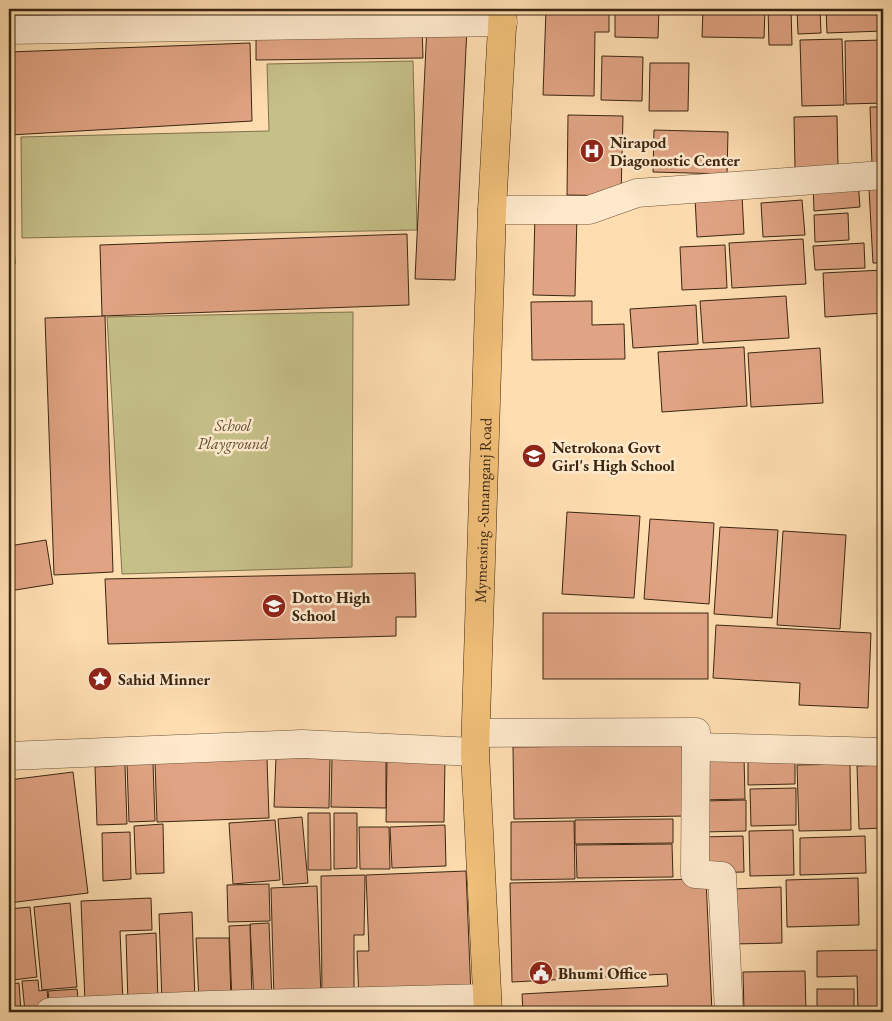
<svg xmlns="http://www.w3.org/2000/svg" width="892" height="1021" font-family="'EB Garamond',serif">
<rect width="100%" height="100%" fill="#feddb0"/>
<filter id="stains"><feTurbulence type="fractalNoise" baseFrequency=".004" numOctaves="4"/><feColorMatrix values="0 0 0 0 .2 0 0 0 0 .09 0 0 0 0 .02 0 0 0 .5 -.17"/></filter>
<radialGradient id="worn" r=".72"><stop offset=".6" stop-color="#630" stop-opacity="0"/><stop offset="1" stop-color="#630" stop-opacity=".3"/></radialGradient>
<g fill="#c5bf88" stroke="#80724d">
<polygon points="413,61 417,230 22,238 21,137 269,131 267,64"/>
<polygon points="353,312 352,567 122,574 107,317"/>
</g>
<g fill="#e0a383" stroke="#3b2612">
<rect x="136" y="9" width="82" height="6"/>
<polygon points="546,9 609,9 609,32 595,32 594,96 543,95"/>
<polygon points="615,9 659,9 658,38 615,37"/>
<polygon points="703,9 765,9 764,38 702,37"/>
<polygon points="768,9 791,9 792,45 769,45"/>
<polygon points="797,9 820,9 821,33 798,34"/>
<polygon points="826,9 883,9 883,31 827,33"/>
<polygon points="427,25 467,27 455,280 415,279"/>
<polygon points="422,26 423,58 256,60 256,28"/>
<polygon points="842,39 844,105 802,106 800,40"/>
<polygon points="883,40 883,103 846,104 845,41"/>
<polygon points="250,43 252,121 10,135 9,52"/>
<polygon points="602,56 643,57 642,101 601,100"/>
<polygon points="650,63 689,63 688,111 649,111"/>
<polygon points="870,107 883,107 883,165 872,165"/>
<polygon points="568,115 623,116 621,196 567,195"/>
<polygon points="837,116 838,167 795,168 794,117"/>
<polygon points="654,130 728,132 727,174 653,172"/>
<polygon points="9,154 15,264 9,265"/>
<polygon points="858,180 860,207 814,211 813,183"/>
<polygon points="883,188 883,263 873,263 869,189"/>
<polygon points="742,195 744,234 697,237 695,198"/>
<polygon points="802,200 805,235 763,237 761,203"/>
<polygon points="535,213 577,214 575,296 533,295"/>
<polygon points="848,213 849,240 815,242 814,215"/>
<polygon points="407,234 409,305 102,316 100,245"/>
<polygon points="803,239 806,284 732,288 729,243"/>
<polygon points="864,243 865,268 815,270 813,246"/>
<polygon points="725,245 727,288 682,290 680,247"/>
<polygon points="883,270 883,313 825,317 823,273"/>
<polygon points="786,296 789,338 703,343 700,301"/>
<polygon points="592,301 592,325 624,324 625,359 532,360 531,302"/>
<polygon points="696,305 698,344 633,348 630,309"/>
<polygon points="105,316 113,572 54,575 45,318"/>
<polygon points="744,347 747,406 662,412 658,352"/>
<polygon points="820,348 823,403 751,407 748,353"/>
<polygon points="567,512 640,516 634,598 562,594"/>
<polygon points="650,519 714,523 709,604 644,599"/>
<polygon points="720,527 778,530 772,618 714,614"/>
<polygon points="783,531 846,535 840,629 777,625"/>
<polygon points="46,540 53,584 9,591 9,546"/>
<polygon points="415,573 416,617 396,617 396,636 108,644 105,579"/>
<rect x="543" y="613" width="165" height="66"/>
<polygon points="716,625 871,633 868,708 799,705 800,683 713,678"/>
<polygon points="685,745 686,816 514,819 513,747"/>
<polygon points="744,755 745,799 701,800 700,756"/>
<polygon points="276,757 330,759 329,808 274,807"/>
<polygon points="445,757 444,822 386,822 387,759"/>
<polygon points="332,758 386,759 386,808 331,807"/>
<polygon points="795,758 795,784 748,785 748,759"/>
<polygon points="267,759 269,818 157,822 155,762"/>
<polygon points="127,763 153,763 155,821 129,822"/>
<polygon points="850,764 851,830 799,831 797,765"/>
<polygon points="125,765 127,824 97,825 95,767"/>
<polygon points="883,765 883,828 859,829 857,766"/>
<polygon points="73,772 88,893 9,903 9,780"/>
<polygon points="796,788 796,825 751,826 750,789"/>
<polygon points="746,800 746,831 704,832 703,801"/>
<polygon points="308,813 330,813 331,870 308,870"/>
<polygon points="334,813 357,813 357,868 334,869"/>
<polygon points="302,817 308,883 283,885 278,819"/>
<polygon points="673,819 673,843 575,844 575,820"/>
<polygon points="275,820 280,880 233,884 229,823"/>
<polygon points="574,821 575,879 511,880 511,822"/>
<polygon points="163,824 164,873 136,874 134,826"/>
<polygon points="445,825 446,866 392,868 390,827"/>
<polygon points="359,827 389,827 390,869 360,869"/>
<polygon points="793,830 794,875 750,876 749,831"/>
<polygon points="130,832 131,879 103,881 102,833"/>
<polygon points="743,836 744,872 702,873 701,837"/>
<polygon points="865,836 866,873 800,875 800,838"/>
<polygon points="672,844 673,877 577,878 576,845"/>
<polygon points="466,871 471,995 359,1000 357,951 369,951 366,875"/>
<polygon points="365,875 364,935 354,935 354,995 322,997 321,876"/>
<polygon points="858,878 859,925 787,927 786,880"/>
<polygon points="706,879 712,1012 523,1012 522,994 668,986 667,974 512,982 510,883"/>
<polygon points="269,884 270,921 228,922 227,885"/>
<polygon points="317,886 321,997 274,999 271,888"/>
<polygon points="781,887 782,943 734,944 733,889"/>
<polygon points="151,898 152,930 120,931 123,1002 85,1003 81,901"/>
<polygon points="70,903 77,987 42,990 34,907"/>
<polygon points="30,907 37,977 13,980 9,909"/>
<polygon points="192,912 195,1002 162,1003 159,914"/>
<polygon points="269,923 272,1000 254,1000 250,924"/>
<polygon points="250,925 252,1000 232,1001 229,926"/>
<polygon points="156,933 158,1002 128,1004 126,935"/>
<polygon points="196,938 229,938 231,1000 199,1002"/>
<polygon points="883,950 883,1012 858,1012 857,976 817,977 817,951"/>
<polygon points="805,971 806,1012 744,1012 743,972"/>
<polygon points="38,980 39,991 47,990 49,1012 25,1012 22,981"/>
<polygon points="19,983 21,1012 9,1012 9,984"/>
<polygon points="77,989 79,1007 50,1010 48,991"/>
<rect x="817" y="989" width="37" height="21"/>
</g>
<g fill="none" stroke-linecap="round" stroke-linejoin="round">
<g stroke="#6c543a" stroke-width="29">
<g id="minor">
<polyline points="492,210 589,210 637,193 883,175"/>
<polyline points="476,733 696,732 695,874 722,876 729,1012"/>
<polyline points="696,747 883,752"/>
<polyline points="9,756 302,744 475,752"/>
<polyline points="50,1012 210,1005 487,998"/>
</g>
</g>
<g stroke="#6c543a" stroke-width="29">
<polyline id="tertiary" points="9,30 503,22"/>
</g>
<g stroke="#3b2612" stroke-width="29">
<g id="primary">
<path id="s1" d="M488,1012L475,752L492,210L503,9"/>
</g>
</g>
<use href="#minor" stroke="#fee9cc" stroke-width="28"/>
<use href="#tertiary" stroke="#fee9cc" stroke-width="28"/>
<use href="#primary" stroke="#efbe78" stroke-width="28"/>
</g>
<defs>
<g id="hospital-disc" transform="scale(1.25)"><circle r="9.5" fill="#8f2418" stroke="#fee9cc"/><path d="M-5-5h3v3.5h4V-5h3V5h-3V1.5h-4V5h-3Z" fill="#fff"/></g>
<g id="school-disc" transform="scale(1.25)"><circle r="9.5" fill="#8f2418" stroke="#fee9cc"/><path d="M0-5L7-2L0 1L-7-2ZM-4 1L0 2.5L4 1V4Q0 6-4 4Z" fill="#fff"/></g>
<g id="sight-disc" transform="scale(1.25)"><circle r="9.5" fill="#8f2418" stroke="#fee9cc"/><path d="M0-6L1.8-2.2L6-1.7L2.9 1.2L3.7 5.4L0 3.3L-3.7 5.4L-2.9 1.2L-6-1.7L-1.8-2.2Z" fill="#fff"/></g>
<g id="civic-disc" transform="scale(1.25)"><circle r="9.5" fill="#8f2418" stroke="#fee9cc"/><path d="M-.6-6.5H3V-4.5H.6V-3L4-1V1h2V6H-6V1h2V-1L-.6-3ZM-1.2 2.5V6h2.4V2.5Z" fill="#fff"/></g>
</defs>
<g fill-rule="evenodd">
<use href="#hospital-disc" x="592" y="151"/>
<use href="#school-disc" x="534" y="456"/>
<use href="#school-disc" x="274" y="606"/>
<use href="#sight-disc" x="100" y="679"/>
<use href="#civic-disc" x="541" y="973"/>
</g>
<g text-anchor="middle" stroke-width="5" stroke-linejoin="round" paint-order="stroke">
<g font-size="16" font-weight="bold" fill="#3b2612" stroke="#fee9cc" text-anchor="start">
<text x="610" y="148">Nirapod<tspan x="610" dy="18">Diagonostic Center</tspan></text>
<text x="552" y="453">Netrokona Govt<tspan x="552" dy="18">Girl's High School</tspan></text>
<text x="292" y="603">Dotto High<tspan x="292" dy="18">School</tspan></text>
<text x="118" y="685">Sahid Minner</text>
<text x="558" y="979">Bhumi Office</text>
</g>
<g font-size="16" font-style="italic" fill="#5e4c30" stroke="#fee9cc">
<text x="233" y="431">School<tspan x="233" dy="18">Playground</tspan></text>
</g>
<g font-size="16" fill="#3b2612" stroke="#fee9cc">
<text dy="6" stroke="none"><textPath href="#s1" startOffset="502">Mymensing -Sunamganj Road</textPath></text>
</g>
</g>
<rect width="892" height="1021" fill="none" stroke="#feddb0" stroke-width="30"/>
<rect x="10" y="10" width="872" height="1001" fill="none" stroke="#3b2612" stroke-width="2.5"/>
<rect x="15" y="15" width="862" height="991" fill="none" stroke="#3b2612"/>
<rect width="100%" height="100%" filter="url(#stains)"/>
<rect width="100%" height="100%" fill="url(#worn)"/>
</svg>
